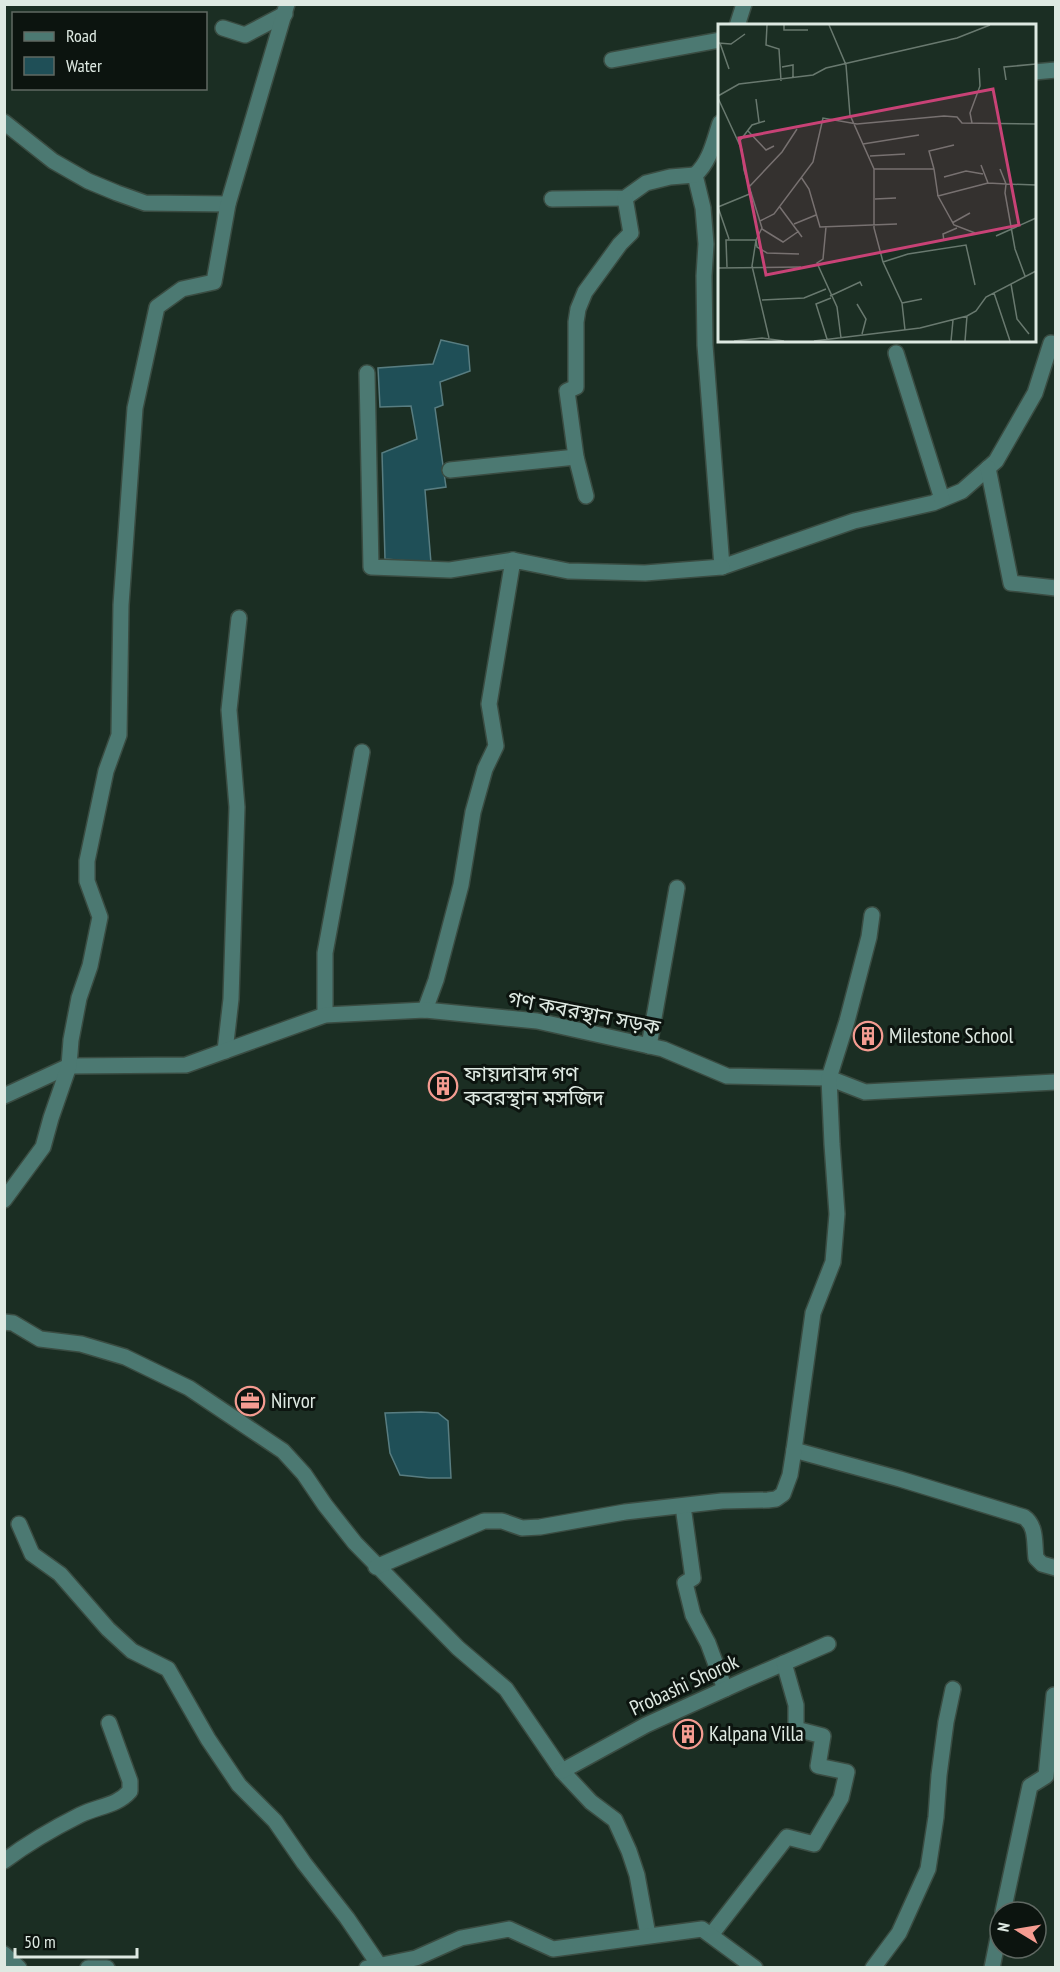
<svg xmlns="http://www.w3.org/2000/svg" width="1060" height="1972" font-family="'PT Sans Narrow','Noto Sans Bengali',sans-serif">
<rect width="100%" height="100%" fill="#1b2e23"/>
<g fill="#1f4f57" stroke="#587d81" stroke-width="1.5">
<polygon points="441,340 468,346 470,371 440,382 443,405 435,408 446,487 425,490 431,563 385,559 382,453 417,439 411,406 380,407 378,368 433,364"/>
<polygon points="421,1412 438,1413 448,1421 451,1478 429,1478 400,1475 390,1453 385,1413"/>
</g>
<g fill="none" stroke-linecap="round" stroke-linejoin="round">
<g stroke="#3a4c42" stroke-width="18">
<g id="minor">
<polyline points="737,26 744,4"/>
<polyline points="223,28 245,35 285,14"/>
<polyline points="612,60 720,40"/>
<polyline points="1034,72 1056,70"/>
<polyline points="4,122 53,161 88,181 117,193 145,203 228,204"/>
<path d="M720,123C714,141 710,162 695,175L703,208L706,244L704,276L705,345L722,567L854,521L933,503L962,491L996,461L1035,393L1051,343"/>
<polyline points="552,199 625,198 646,183 670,177 695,175"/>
<polyline points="896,353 942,499"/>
<polyline points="367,373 371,567 450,570 513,560"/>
<polyline points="988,468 1011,583 1056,588"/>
<polyline points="450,470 576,457"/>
<polyline points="586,496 576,457 567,391 576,387 576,322 578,309 585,292 620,244 631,233 625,198"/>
<polyline points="425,1010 436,980 461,885 473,812 485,769 496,746 489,704 513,560 568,571 645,573 722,567"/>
<polyline points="325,1015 325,953 362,752"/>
<polyline points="649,1046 677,888"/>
<polyline points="225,1051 231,999 237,807 229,710 239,618"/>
<polyline points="4,1096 69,1066 186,1065 325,1015 425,1010 537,1021 663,1049 727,1076 829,1078 865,1092 1056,1082"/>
<polyline points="4,1200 43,1147 51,1118 69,1066 71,1040 79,998 90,966 100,917 87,881 87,861 106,771 119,735 121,605 135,408 157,307 182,289 214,282 228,204 287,4"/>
<polyline points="4,1322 13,1323 40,1339 81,1344 125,1357 189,1388 283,1451 304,1474 325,1505 355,1543 458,1648 506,1689 562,1771 591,1802 615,1820 629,1851 637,1875 648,1935"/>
<path d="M794,1450L900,1479L1024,1517C1037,1526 1034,1543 1036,1558L1042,1564L1056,1568"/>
<polyline points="683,1506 693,1578 685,1583 693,1615 708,1643 725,1689"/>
<polyline points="19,1524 32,1554 60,1574 108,1629 132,1651 168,1669 208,1739 239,1785 275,1821 304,1863 347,1918 379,1965"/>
<polyline points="376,1567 484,1521 502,1521 522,1528 540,1527 625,1512 722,1501 768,1500 776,1499 783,1494 790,1475 794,1450 813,1313 833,1262 837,1214 832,1144 829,1078 847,1021 869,937 872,915"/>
<polyline points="562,1771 646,1725 745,1680 828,1644"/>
<path d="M4,1861C28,1843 54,1828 80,1815C98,1806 117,1806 130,1791V1781L109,1723"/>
<polyline points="1003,1912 1030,1786 1046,1776 1054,1695"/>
<polyline points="711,1935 787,1837 814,1844 841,1798 847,1772 818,1766 823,1736 796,1729 796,1705 784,1663"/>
<polyline points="4,1954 19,1968"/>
<polyline points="88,1968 107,1968"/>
<polyline points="367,1968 416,1958 461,1938 509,1929 553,1949 702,1929 755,1968"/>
<polyline points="873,1968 899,1933 928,1869 936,1817 939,1775 946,1722 953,1689"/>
<polyline points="992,1968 1000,1928"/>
</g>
</g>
<use href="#minor" stroke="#4c7972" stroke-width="15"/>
</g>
<defs>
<g id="building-ring" transform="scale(1.5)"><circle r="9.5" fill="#0c140f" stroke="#f59c91" stroke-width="1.5"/><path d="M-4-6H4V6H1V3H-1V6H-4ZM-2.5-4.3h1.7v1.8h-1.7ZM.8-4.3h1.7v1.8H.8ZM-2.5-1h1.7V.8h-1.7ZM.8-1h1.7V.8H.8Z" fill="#f59c91"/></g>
<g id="office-ring" transform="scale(1.5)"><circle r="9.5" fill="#0c140f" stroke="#f59c91" stroke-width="1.5"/><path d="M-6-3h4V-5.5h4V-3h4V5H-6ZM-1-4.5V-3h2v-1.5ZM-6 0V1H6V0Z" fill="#f59c91"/></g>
</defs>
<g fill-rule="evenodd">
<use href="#building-ring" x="868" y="1036"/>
<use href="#building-ring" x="443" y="1086"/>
<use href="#office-ring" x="250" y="1401"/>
<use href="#building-ring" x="688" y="1734"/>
</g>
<g text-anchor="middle" stroke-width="6" stroke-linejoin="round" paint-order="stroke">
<g font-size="21" fill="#dee9e2" stroke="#0c140f">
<text transform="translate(584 1013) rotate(11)" y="7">গণ কবরস্থান সড়ক</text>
<text transform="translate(684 1685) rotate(-25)" y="7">Probashi Shorok</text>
</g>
<g font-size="21" fill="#dee9e2" stroke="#0c140f" text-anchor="start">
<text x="889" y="1043">Milestone School</text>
<text x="464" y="1081">ফায়দাবাদ গণ<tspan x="464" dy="24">কবরস্থান মসজিদ</tspan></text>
<text x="271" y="1408">Nirvor</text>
<text x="709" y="1741">Kalpana Villa</text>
</g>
</g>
<g transform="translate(718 24)">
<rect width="318" height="318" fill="#1b2e23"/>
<path fill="none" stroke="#69796f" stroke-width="1.5" d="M49,1L48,21L61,25L63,57M66,1V6H90M111,1L128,41L132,91L156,145V204L165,238L184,279L187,306M0,19L13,20L27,10M2,19L11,45M64,43L75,41V54M288,56L286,43L318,40M0,72L21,60L95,51L108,44L239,14L272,1M0,74L24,126L26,146L44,204L38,216H8L9,243M38,75L41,98M254,99L252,89L262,62L261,44M30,107L48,126L56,122M21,118L34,101L47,97M145,120L201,111M152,132L187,130M263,141L270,159M156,145H216L220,172M216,145L211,127L236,121M83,153L91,165L102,203L179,200M226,153L248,147L265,150M31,163L64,128L79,105M157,175L178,174M61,182L84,213M0,183L34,169M0,183L11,215M42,197L56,190L95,138L105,94L139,100L226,92L239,93L244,99L318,100M234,199L252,189M76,200L98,191M108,203L105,235L99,239L119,283L123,314M44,205L65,218L81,207M257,209L236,201L220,172L270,159L288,160L282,145M278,212L318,194M38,216L34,242L51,314M38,216L39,223L49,229L81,230M226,217L225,210L239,204M165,238L190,230L248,221L257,261M0,244L83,243M307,252L297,225L287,169L288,160L318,161M293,260L299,295L311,310M276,269L292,317M112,272L142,258L144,262M44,276L86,274L108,265M184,279L204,275M139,280L148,295L144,310M109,315L98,280L113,274M16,317L44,314L66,317M96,317L202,304L249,292L258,287L268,273L318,247M233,317L235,296M247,317L249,292"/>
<path fill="#c84276" fill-opacity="0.15" stroke="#c84276" stroke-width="3" d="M275,65L301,201L48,251L21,114Z"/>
<rect width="318" height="318" fill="none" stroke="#dee9e2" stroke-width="3"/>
</g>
<rect width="1060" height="1972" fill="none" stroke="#dee9e2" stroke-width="12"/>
<rect x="12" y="12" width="195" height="78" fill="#0c140f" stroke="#606963" stroke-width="1.5"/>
<rect x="24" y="32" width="30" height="9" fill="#4c7972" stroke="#606963" stroke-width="1.5"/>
<text x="66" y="42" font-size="18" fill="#dee9e2">Road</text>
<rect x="24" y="57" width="30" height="18" fill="#1f4f57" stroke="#606963" stroke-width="1.5"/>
<text x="66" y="72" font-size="18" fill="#dee9e2">Water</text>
<g transform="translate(1018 1930) rotate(281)"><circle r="28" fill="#0c140f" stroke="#606963" stroke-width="1.5"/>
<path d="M0-4.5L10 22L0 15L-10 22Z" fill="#f59c91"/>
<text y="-9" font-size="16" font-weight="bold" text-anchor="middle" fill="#dee9e2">N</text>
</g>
<path d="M15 1948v9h122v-9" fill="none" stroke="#dee9e2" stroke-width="3"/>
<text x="24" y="1948" font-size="18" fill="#dee9e2" stroke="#0c140f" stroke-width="4.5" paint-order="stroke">50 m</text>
</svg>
